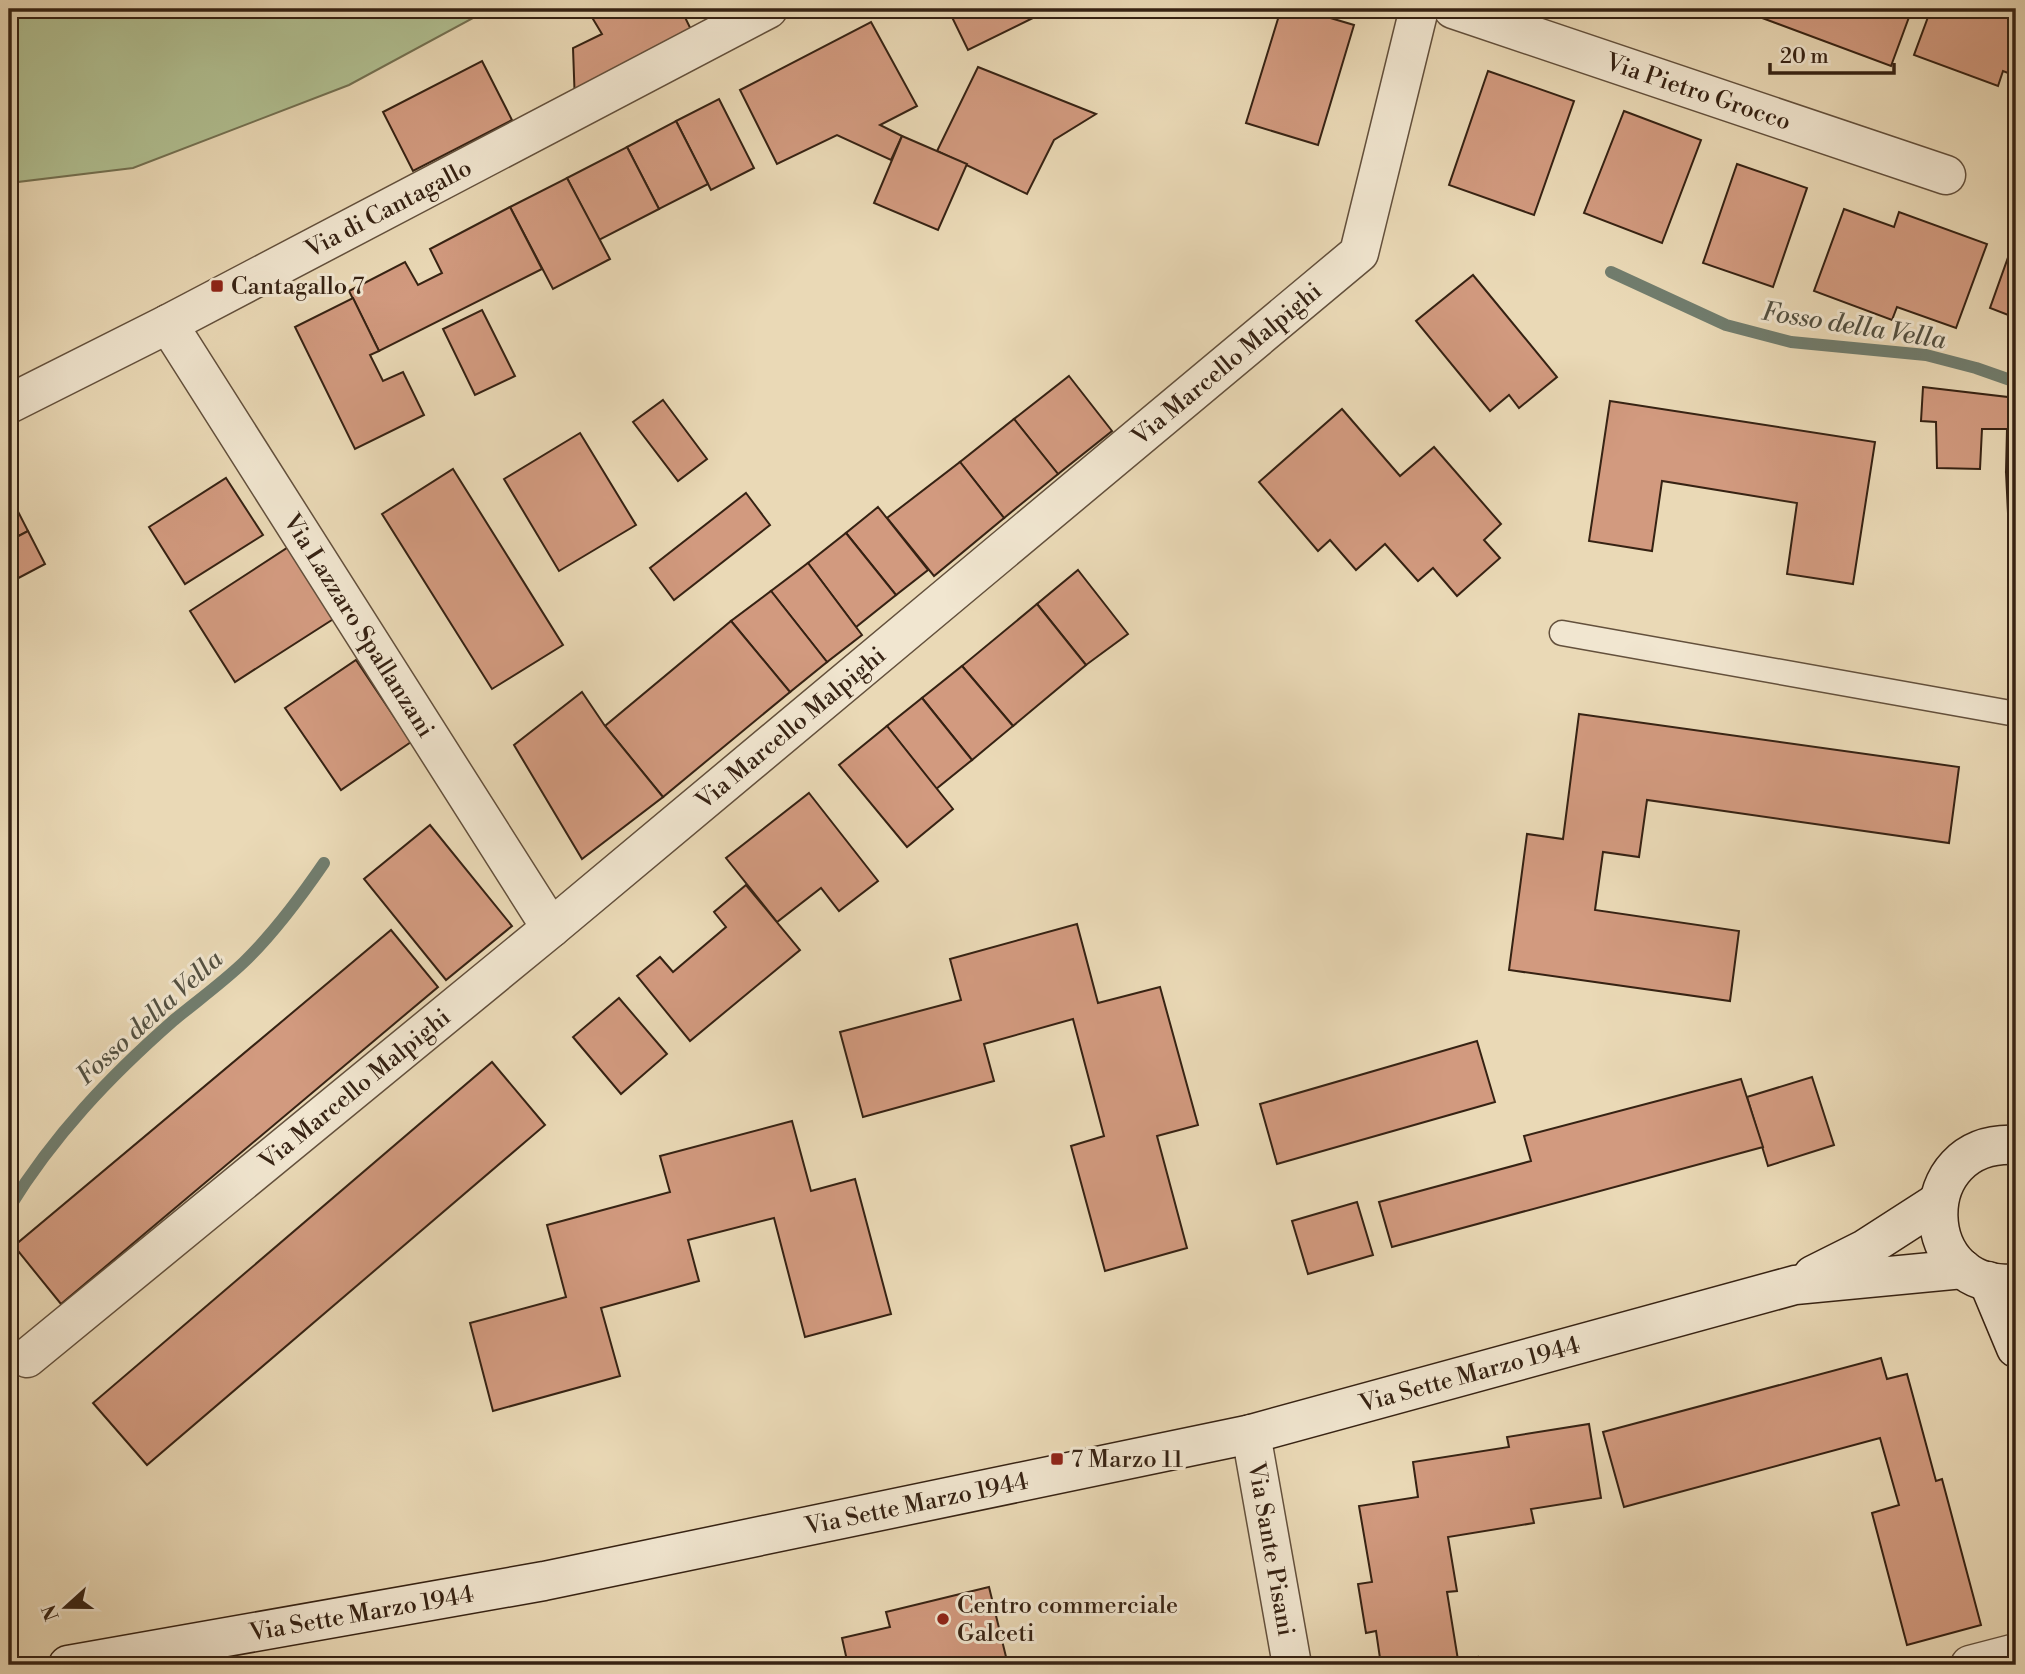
<svg xmlns="http://www.w3.org/2000/svg" width="2025" height="1674" font-family="'Libre Bodoni',serif">
<rect width="100%" height="100%" fill="#ead9b6"/>
<filter id="stains"><feTurbulence type="fractalNoise" baseFrequency=".00286" numOctaves="4"/><feColorMatrix values="0 0 0 0 .2 0 0 0 0 .09 0 0 0 0 .02 0 0 0 .5 -.17"/></filter>
<radialGradient id="worn" r=".72"><stop offset=".6" stop-color="#630" stop-opacity="0"/><stop offset="1" stop-color="#630" stop-opacity=".3"/></radialGradient>
<polygon fill="#b1c092" stroke="#747152" stroke-width="2" points="9,9 482,9 475,17 349,85 133,168 9,183"/>
<g fill="none" stroke-linecap="round" stroke-linejoin="round">
<g stroke="#717d6e" stroke-width="12">
<polyline points="1611,272 1726,325 1791,342 1926,355 1976,368 2016,382"/>
<path d="M9,1208C54,1135 109,1077 174,1020C197,1001 222,983 244,962C275,932 300,898 324,863"/>
</g>
</g>
<g fill="#d29a7f" stroke="#362213" stroke-width="2">
<polygon points="587,9 681,9 698,44 575,104 573,48 602,34"/>
<polygon points="948,9 1051,9 968,50"/>
<polygon points="1281,9 1300,9 1354,25 1318,145 1246,123"/>
<polygon points="1738,9 1912,9 1891,66"/>
<polygon points="1931,9 2016,9 2016,76 2003,71 1998,86 1914,55"/>
<polygon points="871,22 917,106 880,125 902,136 891,160 837,135 777,164 740,90"/>
<polygon points="482,61 512,120 413,171 383,112"/>
<polygon points="978,67 1096,114 1054,140 1027,194 937,151"/>
<polygon points="1488,71 1574,101 1534,215 1449,185"/>
<polygon points="719,99 754,168 711,190 676,121"/>
<polygon points="1624,111 1701,140 1662,243 1584,213"/>
<polygon points="676,121 708,184 659,209 627,147"/>
<polygon points="902,136 967,164 938,230 874,203"/>
<polygon points="627,147 659,209 599,240 567,178"/>
<polygon points="1737,164 1807,188 1773,287 1703,263"/>
<polygon points="567,178 610,259 553,289 510,207"/>
<polygon points="510,207 542,269 379,351 349,291 405,262 418,285 442,273 430,249"/>
<polygon points="1844,209 1894,227 1899,212 1987,244 1956,328 1897,307 1892,320 1814,291"/>
<polygon points="2016,235 2016,318 1990,308"/>
<polygon points="1473,275 1557,377 1519,408 1509,395 1490,411 1416,321"/>
<polygon points="353,298 379,351 370,355 383,381 403,372 424,415 355,449 295,327"/>
<polygon points="482,310 515,376 475,395 443,329"/>
<polygon points="1069,376 1112,431 1058,474 1014,419"/>
<polygon points="1923,387 2016,398 2016,472 2006,472 2007,429 1982,429 1980,469 1937,468 1936,422 1921,421"/>
<polygon points="663,400 707,459 678,481 633,422"/>
<polygon points="1610,401 1875,442 1853,584 1787,574 1797,503 1662,481 1652,551 1589,541"/>
<polygon points="1342,409 1400,476 1434,447 1501,524 1484,540 1500,558 1457,596 1433,568 1418,581 1385,544 1356,570 1330,540 1318,551 1259,482"/>
<polygon points="1014,419 1058,474 1004,518 960,462"/>
<polygon points="580,433 636,525 559,571 504,479"/>
<polygon points="960,462 1004,518 934,576 887,518"/>
<polygon points="453,469 563,645 492,689 382,514"/>
<polygon points="2006,472 2016,472 2016,513 2008,513"/>
<polygon points="226,478 263,535 185,584 149,527"/>
<polygon points="746,493 770,525 674,600 650,568"/>
<polygon points="9,494 28,531 9,541"/>
<polygon points="878,507 928,570 896,595 846,533"/>
<polygon points="28,531 45,564 9,583 9,541"/>
<polygon points="846,533 896,595 856,627 808,563"/>
<polygon points="290,546 335,618 235,682 190,611"/>
<polygon points="808,563 862,635 827,662 771,591"/>
<polygon points="1078,570 1128,634 1086,665 1037,604"/>
<polygon points="771,591 827,662 790,692 731,621"/>
<polygon points="1037,604 1086,665 1013,726 962,666"/>
<polygon points="731,621 790,692 663,797 605,726"/>
<polygon points="356,660 411,742 341,790 285,708"/>
<polygon points="962,666 1013,726 972,760 922,698"/>
<polygon points="582,692 605,726 663,797 582,859 514,745"/>
<polygon points="922,698 972,760 936,789 887,726"/>
<polygon points="1579,714 1959,767 1949,843 1647,800 1639,857 1603,852 1595,910 1739,931 1730,1001 1509,970 1527,834 1563,839"/>
<polygon points="887,726 953,809 907,847 839,765"/>
<polygon points="809,793 878,881 839,911 821,888 777,922 726,858"/>
<polygon points="430,825 512,926 446,980 364,879"/>
<polygon points="746,885 800,950 690,1041 637,976 660,957 673,972 726,927 714,912"/>
<polygon points="1077,924 1098,1003 1160,987 1198,1125 1157,1136 1187,1248 1105,1271 1071,1146 1104,1136 1073,1019 984,1044 994,1081 863,1117 840,1032 961,1000 950,959"/>
<polygon points="391,930 438,987 61,1304 14,1246"/>
<polygon points="619,998 667,1054 621,1094 573,1037"/>
<polygon points="1477,1041 1495,1102 1277,1164 1260,1104"/>
<polygon points="492,1062 545,1125 147,1465 93,1403"/>
<polygon points="1812,1077 1834,1145 1768,1166 1747,1097"/>
<polygon points="1741,1079 1763,1147 1392,1247 1379,1202 1531,1161 1524,1136"/>
<polygon points="792,1121 811,1191 855,1179 891,1314 805,1337 774,1218 688,1240 699,1281 601,1308 620,1376 493,1411 470,1323 566,1297 547,1225 670,1192 660,1156"/>
<polygon points="1357,1202 1373,1255 1308,1274 1292,1221"/>
<polygon points="1881,1358 1887,1379 1907,1374 1936,1481 1942,1479 1981,1625 1907,1645 1872,1513 1899,1505 1880,1438 1624,1507 1603,1432"/>
<polygon points="1589,1424 1601,1498 1531,1509 1534,1523 1448,1537 1457,1591 1447,1592 1458,1660 1478,1657 1479,1665 1381,1665 1376,1631 1366,1633 1358,1584 1372,1582 1359,1506 1418,1497 1413,1462 1509,1447 1507,1437"/>
<polygon points="989,1587 1008,1665 884,1665 884,1662 872,1665 848,1665 842,1638 890,1627 886,1612"/>
</g>
<g fill="none" stroke-linecap="round" stroke-linejoin="round">
<g stroke="#63503c" stroke-width="27">
<polyline id="lane" points="1562,633 2016,714"/>
</g>
<g stroke="#63503c" stroke-width="41">
<g id="street">
<path id="s1" d="M1453,9L1946,175"/>
<path id="s2" d="M168,324L551,928"/>
<path id="s3" d="M9,404L168,324L768,9"/>
<path id="s4" d="M27,1358L551,928L1359,253L1419,9"/>
<path id="s5" d="M1251,1434L1292,1665"/>
<polyline points="1970,1665 2016,1653"/>
</g>
</g>
<g stroke="#362213" stroke-width="41">
<g id="secondary">
<path d="M2016,1145C1909,1139 1916,1295 2016,1283"/>
<polyline points="1813,1275 1865,1249 1938,1202"/>
<polyline points="1988,1281 2016,1348"/>
<path id="s6" d="M68,1665L544,1581L1251,1434L1795,1285L1963,1269"/>
</g>
</g>
<use href="#lane" stroke="#f1e6d0" stroke-width="24"/>
<use href="#street" stroke="#f1e6d0" stroke-width="38"/>
<use href="#secondary" stroke="#f1e6d0" stroke-width="38"/>
</g>
<g fill="#8f2418" stroke="#f1e6d0" stroke-width="2.5">
<rect x="210" y="279" width="14" height="14" rx="3.5"/>
<rect x="1050" y="1452" width="14" height="14" rx="3.5"/>
<circle cx="943" cy="1619" r="7"/>
</g>
<g text-anchor="middle" stroke-width="6" stroke-linejoin="round" paint-order="stroke">
<g font-size="24" fill="#362213" stroke="#f1e6d0">
<text dy="8" stroke="none"><textPath href="#s1" startOffset="259">Via Pietro Grocco</textPath></text>
<text dy="8" stroke="none"><textPath href="#s3" startOffset="427">Via di Cantagallo</textPath></text>
<text dy="8" stroke="none"><textPath href="#s4" startOffset="1558">Via Marcello Malpighi</textPath></text>
<text dy="8" stroke="none"><textPath href="#s2" startOffset="357">Via Lazzaro Spallanzani</textPath></text>
<text dy="8" stroke="none"><textPath href="#s4" startOffset="990">Via Marcello Malpighi</textPath></text>
<text dy="8" stroke="none"><textPath href="#s4" startOffset="424">Via Marcello Malpighi</textPath></text>
<text dy="8" stroke="none"><textPath href="#s6" startOffset="1432">Via Sette Marzo 1944</textPath></text>
<text dy="8" stroke="none"><textPath href="#s6" startOffset="864">Via Sette Marzo 1944</textPath></text>
<text dy="8" stroke="none"><textPath href="#s5" startOffset="117">Via Sante Pisani</textPath></text>
<text dy="8" stroke="none"><textPath href="#s6" startOffset="298">Via Sette Marzo 1944</textPath></text>
</g>
<g font-size="24" fill="#362213" stroke="#f1e6d0" text-anchor="start">
<text x="231" y="294">Cantagallo 7</text>
<text x="1071" y="1467">7 Marzo 11</text>
<text x="957" y="1613">Centro commerciale<tspan x="957" dy="28">Galceti</tspan></text>
</g>
<g font-size="26" font-style="italic" fill="#535041" stroke="#f1e6d0">
<text transform="translate(1854 325) rotate(9)" y="9">Fosso della Vella</text>
<text transform="translate(149 1017) rotate(-42)" y="9">Fosso della Vella</text>
</g>
</g>
<rect width="2025" height="1674" fill="none" stroke="#ead9b6" stroke-width="35"/>
<rect x="10" y="10" width="2004" height="1653" fill="none" stroke="#362213" stroke-width="3.5"/>
<rect x="18" y="18" width="1990" height="1639" fill="none" stroke="#362213" stroke-width="2"/>
<g transform="translate(66 1607) rotate(249)" stroke="#f1e6d0" stroke-width="5" paint-order="stroke">
<path d="M0-5L12 26L0 18L-12 26Z" fill="#362213"/>
<text y="-10" font-size="19" font-weight="bold" text-anchor="middle" fill="#362213">N</text>
</g>
<path d="M1770 63v10h124v-10" fill="none" stroke="#362213" stroke-width="3.5"/>
<text x="1780" y="63" font-size="21" fill="#362213" stroke="#f1e6d0" stroke-width="5" paint-order="stroke">20 m</text>
<rect width="100%" height="100%" filter="url(#stains)"/>
<rect width="100%" height="100%" fill="url(#worn)"/>
</svg>
